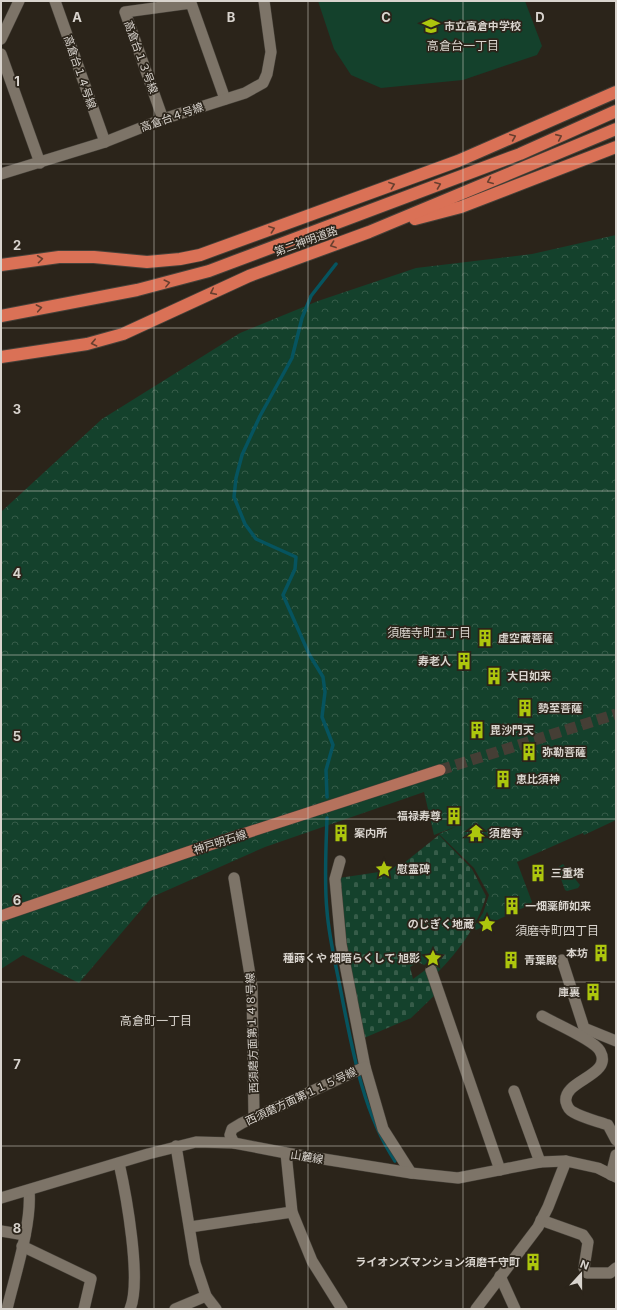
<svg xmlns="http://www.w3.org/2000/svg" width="617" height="1310" font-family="Inter,'Noto Sans JP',sans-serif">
<defs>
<pattern id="forest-crowns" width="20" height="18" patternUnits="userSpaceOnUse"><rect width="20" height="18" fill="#14412c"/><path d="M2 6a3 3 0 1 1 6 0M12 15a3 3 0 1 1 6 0" fill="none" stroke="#365c49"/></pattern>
<pattern id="cemetery-stones" width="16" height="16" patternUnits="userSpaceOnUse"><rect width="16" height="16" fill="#14412c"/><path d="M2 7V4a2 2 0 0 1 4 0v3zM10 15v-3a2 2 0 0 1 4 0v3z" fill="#365c49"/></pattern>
</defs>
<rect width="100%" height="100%" fill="#2b241a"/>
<polygon fill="#14412c" points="318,1 525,1 542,46 537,55 463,80 381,88 351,75 334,49"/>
<g fill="url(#forest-crowns)">
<polygon points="616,235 616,820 584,835 583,833 578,835 517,862 532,902 529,905 476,930 474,927 483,913 489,895 474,868 439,834 462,824 434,835 424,792 265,847 152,897 79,983 23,955 1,969 1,512 102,419 240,333 318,301 416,268 532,254"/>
<polygon points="563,864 580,885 578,888 567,891 565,890 557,868"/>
</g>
<path fill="url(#cemetery-stones)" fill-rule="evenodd" d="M439,835L472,869L486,896C478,927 455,956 432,978L437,993L411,1018L364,1038L344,929L339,878L379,872L404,863ZM441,954L443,957L413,979L410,967L418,962L424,965Z"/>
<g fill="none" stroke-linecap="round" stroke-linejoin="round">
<g stroke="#06545f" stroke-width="3.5">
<polyline points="327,797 326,770 333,745 322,717 325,692 323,677 309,654 283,595 295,569 296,557 256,539 245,524 234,497 236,478 242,455 260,416 292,358 302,318 311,296 336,264"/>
<path d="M327,818C326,849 324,881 327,911C329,938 336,965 341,992C352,1048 363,1113 395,1161"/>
</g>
<polyline stroke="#453e35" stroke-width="11" stroke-dasharray="11 5.5" stroke-linecap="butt" points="440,770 616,714"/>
<g stroke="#464139" stroke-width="12">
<g id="minor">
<polyline points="55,1 105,142"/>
<polyline points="1,39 19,1"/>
<polyline points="1,54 40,163"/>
<polyline points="163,119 125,12 191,3 225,99"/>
<polyline points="1,174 105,142 163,119 245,93 263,83 267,74 271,52 264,1"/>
<polyline points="340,861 335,879 341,944 365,1067 383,1129 411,1173"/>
<polyline points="234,878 252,987 254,1117"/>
<polyline points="562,960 584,1028 616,1041"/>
<polyline points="431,970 500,1170"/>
<path d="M542,1016C554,1023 594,1040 600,1051C614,1076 562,1080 566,1102C567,1106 569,1110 573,1112C583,1118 597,1121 608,1125L616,1140"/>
<polyline points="514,1091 540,1162"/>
<polyline points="234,1143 230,1135 232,1129 242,1123 365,1067"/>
<polyline points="176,1146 195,1263 206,1296 216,1309"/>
<polyline points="286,1153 292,1212 312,1261 342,1309"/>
<path d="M119,1163C126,1194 142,1281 130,1309"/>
<polyline points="611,1175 616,1155"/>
<polyline points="541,1220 583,1235 588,1242 584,1268 587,1273 610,1273 616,1268"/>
<polyline points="190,1227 292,1212"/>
<polyline points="1,1231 25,1235"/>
<polyline points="22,1246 91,1279 84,1309"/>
<polyline points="500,1276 515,1309"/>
<path d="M7,1309C15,1275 32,1224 29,1191"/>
<polyline points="175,1309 206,1296"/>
<polyline points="476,1309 538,1227 548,1207 566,1161"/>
</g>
</g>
<g stroke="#464139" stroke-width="12">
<polyline id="tertiary" points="1,1198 148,1154 196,1142 234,1143 286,1153 411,1173 458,1178 540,1162 566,1161 598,1168 616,1177"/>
</g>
<g stroke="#464139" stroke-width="12">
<polyline id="primary" points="1,916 188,852 440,770"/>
</g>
<g stroke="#464139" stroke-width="14">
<g id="motorway">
<polyline points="415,219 461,207 616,147"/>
<polyline points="1,265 59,257 94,257 147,262 180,259 200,255 458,161 616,92"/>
<polyline points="1,316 137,290 209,271 520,154 616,111"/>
<polyline points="1,357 87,344 123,334 249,276 369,232 616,129"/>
</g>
</g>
<use href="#minor" stroke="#7d7468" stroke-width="11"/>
<use href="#tertiary" stroke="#7d7468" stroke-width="11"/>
<use href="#primary" stroke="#b5725d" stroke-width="11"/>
<use href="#motorway" stroke="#da7156" stroke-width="12"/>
</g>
<defs><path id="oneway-chevron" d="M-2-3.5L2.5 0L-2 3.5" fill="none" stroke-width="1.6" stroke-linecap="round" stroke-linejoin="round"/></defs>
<g stroke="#683f2f">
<use href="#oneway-chevron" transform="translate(513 137) rotate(-23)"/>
<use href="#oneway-chevron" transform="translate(559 137) rotate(-24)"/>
<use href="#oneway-chevron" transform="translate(490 181) rotate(157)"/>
<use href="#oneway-chevron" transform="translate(392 185) rotate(-20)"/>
<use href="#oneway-chevron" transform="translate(438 185) rotate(-21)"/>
<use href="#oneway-chevron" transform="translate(272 229) rotate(-20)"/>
<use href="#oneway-chevron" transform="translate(333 245) rotate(160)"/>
<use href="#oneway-chevron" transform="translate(40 259) rotate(-7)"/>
<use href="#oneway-chevron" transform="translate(167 283) rotate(-14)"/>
<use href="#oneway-chevron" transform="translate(213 292) rotate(154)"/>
<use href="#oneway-chevron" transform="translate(39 308) rotate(-11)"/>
<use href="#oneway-chevron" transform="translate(94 343) rotate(167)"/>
</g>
<path fill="none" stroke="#d9d4ce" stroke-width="1" stroke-opacity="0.55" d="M154,1V1309M308,1V1309M463,1V1309M1,164H616M1,328H616M1,491H616M1,655H616M1,819H616M1,982H616M1,1146H616"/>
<defs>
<g id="school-bare" transform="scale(1.38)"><path d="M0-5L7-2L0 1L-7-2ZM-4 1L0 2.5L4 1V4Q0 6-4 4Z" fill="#adc60d" stroke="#2b241a" stroke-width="2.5" paint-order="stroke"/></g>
<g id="building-bare" transform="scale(1.38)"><path d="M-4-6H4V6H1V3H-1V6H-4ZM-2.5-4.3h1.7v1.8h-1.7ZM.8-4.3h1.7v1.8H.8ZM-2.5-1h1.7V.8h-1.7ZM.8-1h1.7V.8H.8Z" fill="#adc60d" stroke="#2b241a" stroke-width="2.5" paint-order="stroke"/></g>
<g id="temple-bare" transform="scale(1.38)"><path d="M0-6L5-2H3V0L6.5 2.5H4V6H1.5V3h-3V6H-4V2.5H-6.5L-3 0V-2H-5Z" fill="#adc60d" stroke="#2b241a" stroke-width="2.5" paint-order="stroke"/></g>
<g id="sight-bare" transform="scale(1.38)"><path d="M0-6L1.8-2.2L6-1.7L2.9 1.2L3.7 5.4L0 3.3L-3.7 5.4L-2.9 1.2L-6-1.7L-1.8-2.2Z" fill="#adc60d" stroke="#2b241a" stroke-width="2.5" paint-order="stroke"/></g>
</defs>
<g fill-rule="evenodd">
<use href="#school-bare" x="431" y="26"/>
<use href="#building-bare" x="485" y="638"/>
<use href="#building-bare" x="464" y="661"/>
<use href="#building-bare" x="494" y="676"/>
<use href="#building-bare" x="525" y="708"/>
<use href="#building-bare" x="477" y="730"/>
<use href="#building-bare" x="529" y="752"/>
<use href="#building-bare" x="503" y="779"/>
<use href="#building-bare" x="454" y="816"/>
<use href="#building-bare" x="341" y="833"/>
<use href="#temple-bare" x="476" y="833"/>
<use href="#sight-bare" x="384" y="869"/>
<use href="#building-bare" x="538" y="873"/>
<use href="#building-bare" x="512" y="906"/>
<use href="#sight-bare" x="487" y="924"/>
<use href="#building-bare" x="601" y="953"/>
<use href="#sight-bare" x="433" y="958"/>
<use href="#building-bare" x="511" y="960"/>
<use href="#building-bare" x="593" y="992"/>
<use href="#building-bare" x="533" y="1262"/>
</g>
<g text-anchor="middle" stroke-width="3.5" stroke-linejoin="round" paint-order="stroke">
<g font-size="11" font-weight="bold" fill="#d9d4ce" stroke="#2b241a" text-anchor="start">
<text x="444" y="30">市立高倉中学校</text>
<text x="498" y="642">虚空蔵菩薩</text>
<text x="451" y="665" text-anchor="end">寿老人</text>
<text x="507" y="680">大日如来</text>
<text x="538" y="712">勢至菩薩</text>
<text x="490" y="734">毘沙門天</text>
<text x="542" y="756">弥勒菩薩</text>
<text x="516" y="783">恵比須神</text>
<text x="441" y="820" text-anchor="end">福禄寿尊</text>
<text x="354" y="837">案内所</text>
<text x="489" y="837">須磨寺</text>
<text x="397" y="873">慰霊碑</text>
<text x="551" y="877">三重塔</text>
<text x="525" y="910">一畑薬師如来</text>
<text x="474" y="928" text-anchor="end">のじぎく地蔵</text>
<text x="588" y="957" text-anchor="end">本坊</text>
<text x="420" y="962" text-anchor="end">種蒔くや 畑暗らくして 旭影</text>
<text x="524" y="964">青葉殿</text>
<text x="580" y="996" text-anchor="end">庫裏</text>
<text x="520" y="1266" text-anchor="end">ライオンズマンション須磨千守町</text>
</g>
<g font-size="11" fill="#d9d4ce" stroke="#2b241a">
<text transform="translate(141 57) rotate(70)" y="4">高倉台１３号線</text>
<text transform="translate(80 72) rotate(71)" y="4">高倉台１４号線</text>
<text transform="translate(172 117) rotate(-19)" y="4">高倉台４号線</text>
<text transform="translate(306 241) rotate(-20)" y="4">第二神明道路</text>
<text transform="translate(220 842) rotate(-18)" y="4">神戸明石線</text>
<text transform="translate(252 1033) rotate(-92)" y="4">西須磨方面第１４８号線</text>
<text transform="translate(301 1096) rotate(-25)" y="4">西須磨方面第１１５号線</text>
<text transform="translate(307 1157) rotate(9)" y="4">山麓線</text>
</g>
<g font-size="12" fill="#d9d4ce" stroke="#2b241a">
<text x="463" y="50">高倉台一丁目</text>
<text x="429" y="637">須磨寺町五丁目</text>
<text x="557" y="935">須磨寺町四丁目</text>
<text x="156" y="1025">高倉町一丁目</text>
</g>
</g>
<g font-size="13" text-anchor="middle" font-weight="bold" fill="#d9d4ce" stroke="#2b241a" stroke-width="3.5" stroke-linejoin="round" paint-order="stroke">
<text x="77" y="22">A</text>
<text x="231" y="22">B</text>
<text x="386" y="22">C</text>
<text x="540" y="22">D</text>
<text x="17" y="86">1</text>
<text x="17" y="250">2</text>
<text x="17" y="414">3</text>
<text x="17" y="578">4</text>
<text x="17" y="741">5</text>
<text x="17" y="905">6</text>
<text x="17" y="1069">7</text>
<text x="17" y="1233">8</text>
</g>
<rect width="617" height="1310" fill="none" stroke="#d9d4ce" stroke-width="4"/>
<g transform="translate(581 1274) rotate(21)" stroke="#2b241a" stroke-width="3" paint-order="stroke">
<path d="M0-3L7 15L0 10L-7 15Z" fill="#d9d4ce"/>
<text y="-6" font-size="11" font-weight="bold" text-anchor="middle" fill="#d9d4ce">N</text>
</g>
</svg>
